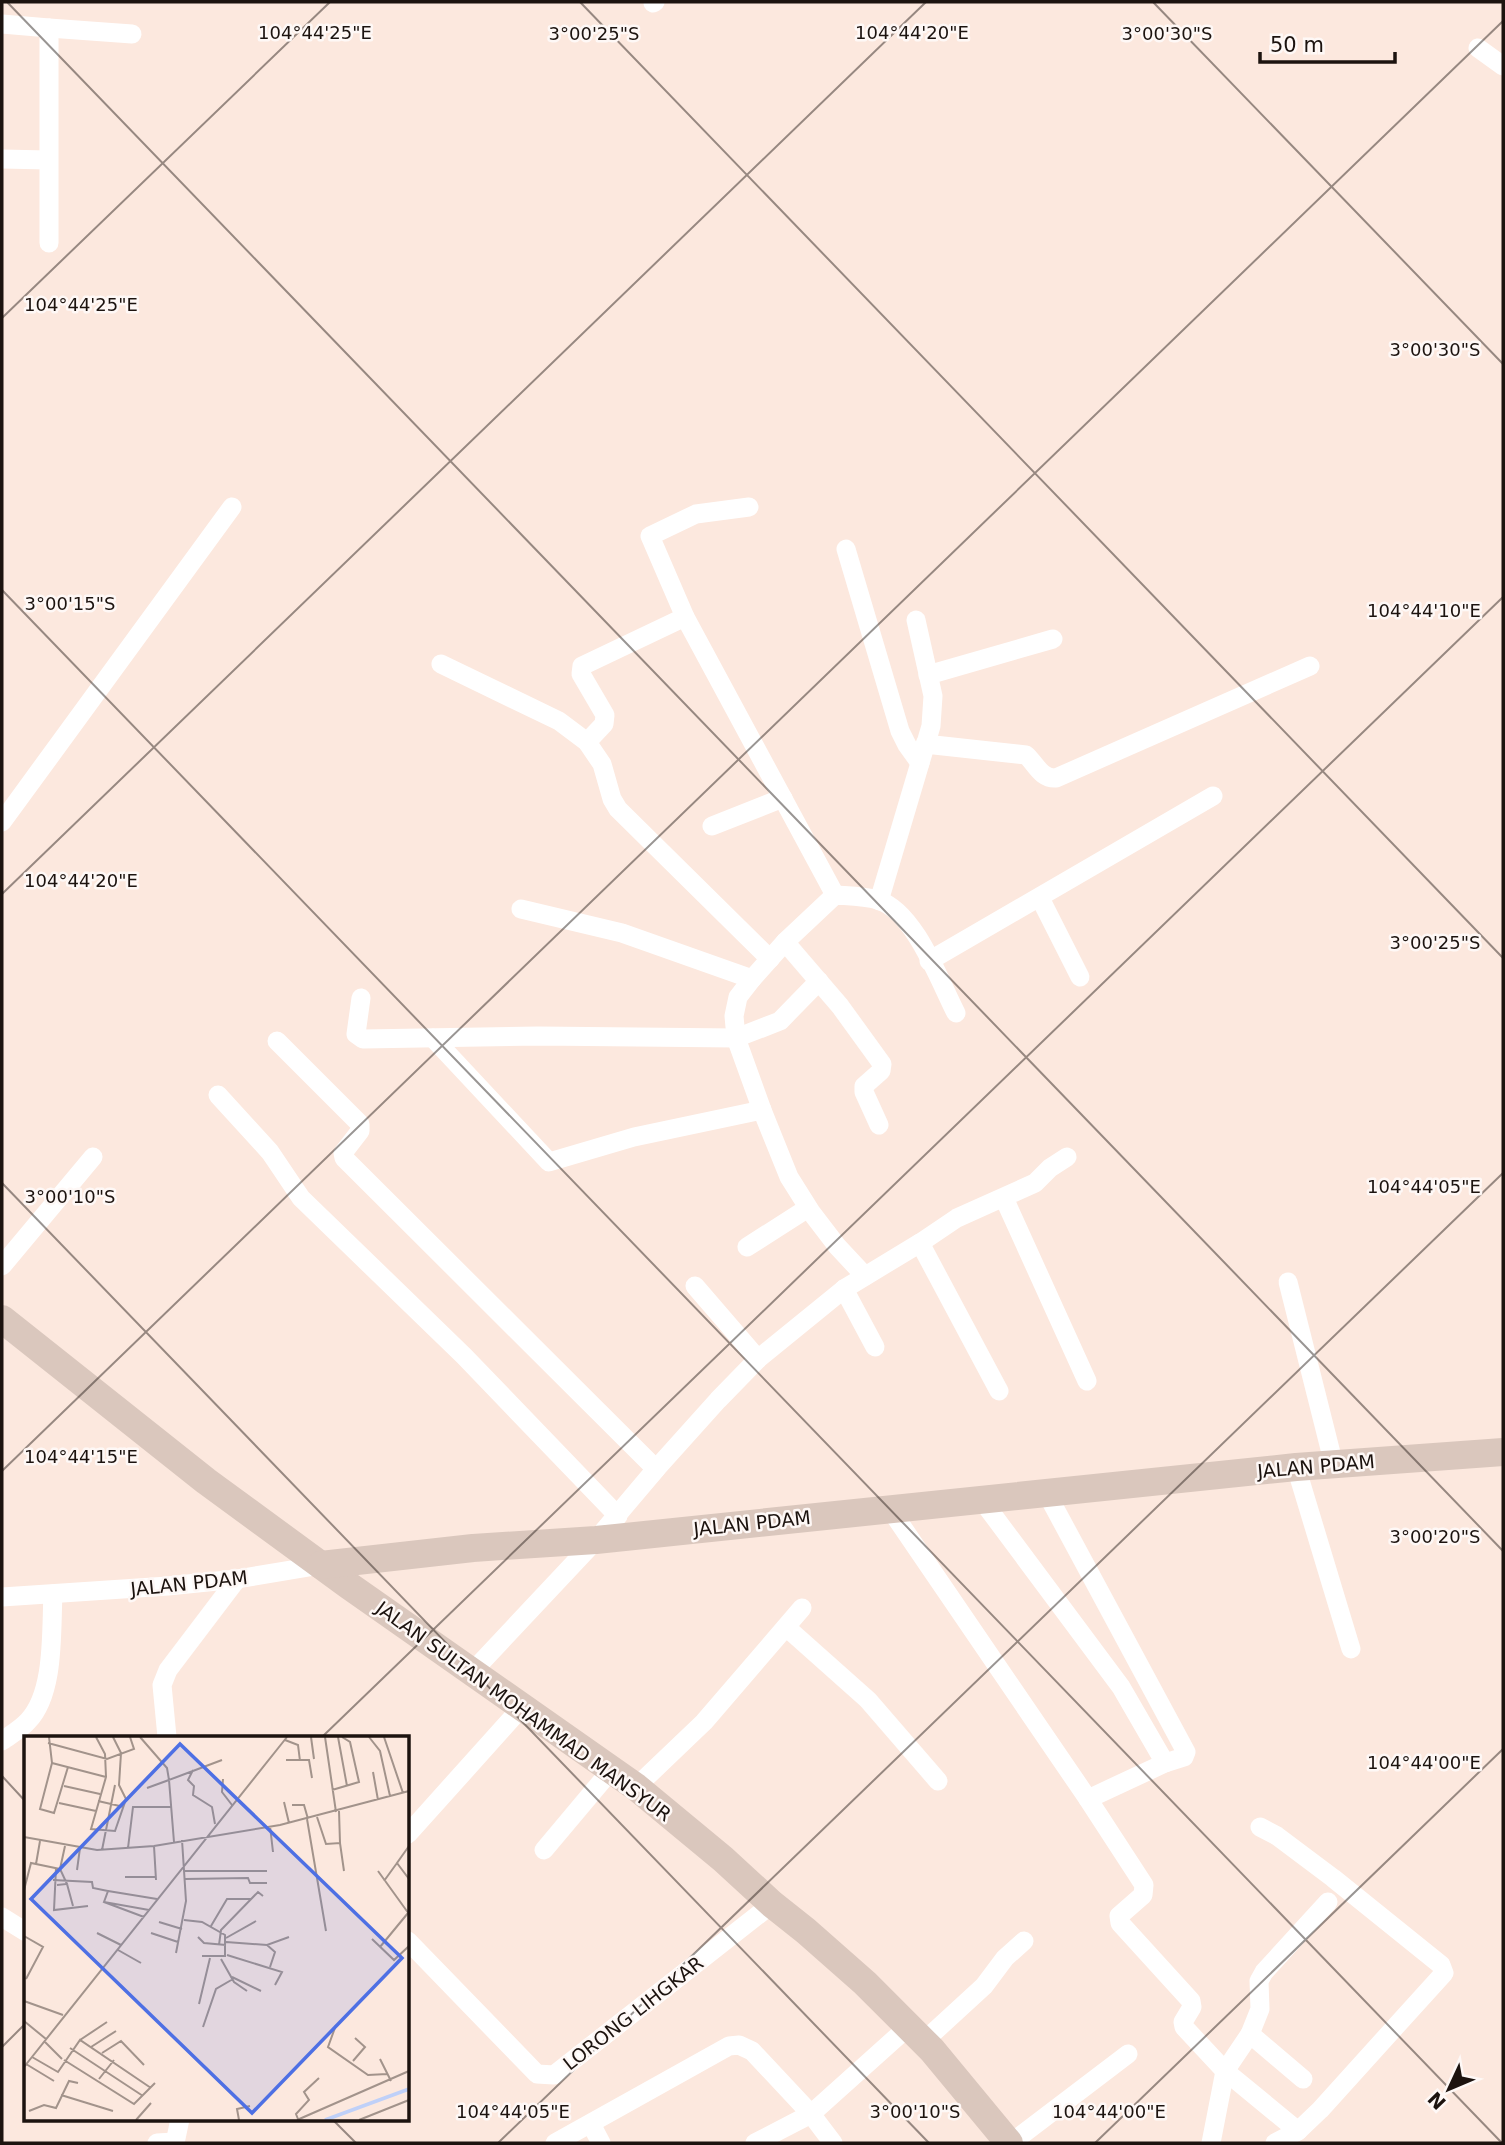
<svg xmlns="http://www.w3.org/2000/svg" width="1505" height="2145" font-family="'DejaVu Sans',sans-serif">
<rect width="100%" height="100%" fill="#fce8de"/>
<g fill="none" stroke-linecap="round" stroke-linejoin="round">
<g stroke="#fff" stroke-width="19">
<polyline points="653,3 655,2"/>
<polyline points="2,24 49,28 49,243"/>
<polyline points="49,28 132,34"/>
<polyline points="1478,48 1503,66"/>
<polyline points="2,159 48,160"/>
<polyline points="749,507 696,514 650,536 685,617 835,895"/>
<polyline points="846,549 900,731 907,745 920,763"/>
<polyline points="441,664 559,721 587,742 602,764 612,799 618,809 770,959"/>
<polyline points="928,675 1053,639"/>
<polyline points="587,742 604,724 605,715 581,674 582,666 685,617"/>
<path d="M925,744L1026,755C1036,764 1041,779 1056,778L1310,666"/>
<polyline points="2,822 232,507"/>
<polyline points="712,826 783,798"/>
<polyline points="1040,898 1080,977"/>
<polyline points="879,901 931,726 933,696 916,620"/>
<polyline points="521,909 622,933 752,979"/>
<polyline points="785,942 840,1006 882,1064 881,1071 864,1086 864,1092 879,1125"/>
<polyline points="929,961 1213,796"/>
<polyline points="361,998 356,1034 363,1039 538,1036 736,1038 780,1021 819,981"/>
<polyline points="433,1038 549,1162 634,1137 762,1110"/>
<polyline points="277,1041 360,1124 360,1131 343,1153 344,1158 656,1469"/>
<polyline points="218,1095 270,1152 301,1198 464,1356 618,1516"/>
<polyline points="1004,1198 1087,1381"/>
<polyline points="920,1243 999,1391"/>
<polyline points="747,1247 808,1208"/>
<polyline points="2,1266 93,1157"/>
<path d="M865,1276L837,1246L811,1212L789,1177L762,1110L736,1038L734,1016L738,997L752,979L785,942L835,895C849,896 865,896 878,900C915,912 939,980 956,1013"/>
<polyline points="1288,1282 1334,1465"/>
<polyline points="695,1286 758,1359"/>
<polyline points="844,1289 875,1347"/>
<polyline points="1296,1467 1351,1649"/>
<polyline points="1046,1492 1186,1752 1184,1757 1165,1763"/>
<polyline points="981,1499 1121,1687 1165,1763 1088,1799 1144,1885 1143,1895 1119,1916 1120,1923 1191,2001 1192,2007 1183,2022 1184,2027 1225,2071 1298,2131"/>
<polyline points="890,1509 1088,1799"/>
<polyline points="2,1597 168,1586 237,1579 321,1565"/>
<polyline points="786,1627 868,1700 938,1781"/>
<polyline points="473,1671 596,1540 656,1469 718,1400 758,1359 844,1289 920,1243 957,1218 1035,1183 1050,1168 1067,1157"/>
<polyline points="167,1737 162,1685 168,1670 237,1579"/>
<path d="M2,1741C10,1735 21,1729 28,1721C55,1693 51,1631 53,1594"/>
<polyline points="636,1787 704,1722 802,1608"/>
<polyline points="1260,1827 1277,1836 1333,1878 1441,1965 1444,1973 1320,2110 1298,2131 1275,2143"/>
<polyline points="408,1834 522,1707"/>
<polyline points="544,1850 612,1769"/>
<polyline points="2,1917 26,1932"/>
<polyline points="408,1941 537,2074 554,2075 772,1904"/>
<polyline points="1250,2034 1260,2009 1259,1981 1264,1972 1328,1902"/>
<polyline points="923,2042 984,1986 1005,1958 1024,1941"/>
<polyline points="591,2124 601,2143"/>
<polyline points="157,2143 175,2142"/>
<polyline points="175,2143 180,2119"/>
<polyline points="555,2143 729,2046 739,2045 752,2051 811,2114 833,2143"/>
<polyline points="755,2143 811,2114 908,2027"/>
<polyline points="1011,2143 1128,2054"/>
<polyline points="1211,2143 1225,2071 1250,2034 1303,2079"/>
</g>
<g stroke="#dac7bd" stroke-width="28">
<polyline points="2,1319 206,1481 348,1585 636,1787 723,1859 772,1904 806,1931 865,1983 932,2050 1009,2143"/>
<polyline points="321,1565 473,1548 596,1540 1296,1467 1503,1452"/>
</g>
</g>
<path fill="none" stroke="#1c130f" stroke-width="2" stroke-opacity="0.45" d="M7,2L1503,1551M580,2L1503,958M1153,2L1503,364M2,318L330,2M2,590L1502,2143M2,894L926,2M2,1183L929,2143M2,1471L1503,21M322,1737L1503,597M2,1776L26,1802M2,2047L26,2023M332,2119L356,2143M498,2143L1503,1173M1095,2143L1503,1749"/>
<g text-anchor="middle" stroke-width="5" stroke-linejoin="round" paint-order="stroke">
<g font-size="19" fill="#1c130f" stroke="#fef8f6">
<text transform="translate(1316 1466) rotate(-5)" y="7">JALAN PDAM</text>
<text transform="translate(752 1523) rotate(-6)" y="7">JALAN PDAM</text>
<text transform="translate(189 1583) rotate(-6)" y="7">JALAN PDAM</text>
<text transform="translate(524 1711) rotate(36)" y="7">JALAN SULTAN MOHAMMAD MANSYUR</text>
<text transform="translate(633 2013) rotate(-38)" y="7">LORONG LIHGKAR</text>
</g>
</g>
<g transform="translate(24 1736)">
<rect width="385" height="385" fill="#fce8de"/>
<path fill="none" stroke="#bfd0f8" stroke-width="3.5" d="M301,384L385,353"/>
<path fill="none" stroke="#a2938b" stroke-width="2" d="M25,1L28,27L16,73L30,77L44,31M72,1L81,18L82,41L67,93L91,95L102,63L95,49L97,17L89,1M116,1L143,32L145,44L198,24M287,1L290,23M301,1L312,76M314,1L323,50M345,1L356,15L366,60M360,1L379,57M261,4L274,9L276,25M24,7L83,23L110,13L106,1M262,24H285L288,42M28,27L82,41M169,34L164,44L170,50L169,59L188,71L191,88M349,36L354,64M199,43L198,56L208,69M40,50L76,58M123,52L145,44L150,106M308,54L335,46L326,6L318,1M74,65L100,71M260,66L265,87M35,67L72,75M268,69H280L284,83M315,75L316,107M293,81L302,108L316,107L320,135M283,83L302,195M246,90L249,116M0,101L73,114L130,110L256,89L385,55M130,110L132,144M385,110L373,127L385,143M104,112L109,71H147M78,114L91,49M12,128L16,105M32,132L30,174L64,170M53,134L56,112M160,135H243M354,135L385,178M101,141H132M161,143L224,142L226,147H243M29,144L68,146L69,152L84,155L80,166L125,174M360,145L373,127M43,148L49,170M33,149L43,148L36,133L41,110M0,154L7,127L36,133M84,155L133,163M80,166L120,181M160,184L178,186L201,199V220H178M135,186L158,193M187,190L203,163H227M73,197L97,209M127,197L154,206M0,200L19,211L2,243M174,201L180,207L202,209M202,202L232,185M348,203L370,224L385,210M202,206L243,209L265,201M195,209L197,194L234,156L239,160M243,209L251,216L246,231M356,211L384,177M94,214L117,227M152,217L162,165L158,104M203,219L258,236L251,249M197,223L210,246L223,255M208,241L237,255M0,265L39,279M175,268L186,222M0,285L22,303M312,289L304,311L344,339L363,338M179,291L192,253L209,243M56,304L83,286M20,305L38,323M67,311L92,295M46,312L119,360M78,317L97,305L120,329M8,321L34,336L56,304L127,352M356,323L367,345M40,324L110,368L131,347M329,325L341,311L331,302M2,328L30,345M0,331L263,1M75,343L90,324M37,359L89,375M5,375L20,369L32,372L45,345L54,347M274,383L272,378L285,364L280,356L295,342M112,384L127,367M215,384L213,373L226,370M273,384L385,335M335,384L385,364"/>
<path fill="#4e70e4" fill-opacity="0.15" stroke="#4e70e4" stroke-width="3.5" d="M156,8L378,222L228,377L7,163Z"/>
<rect width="385" height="385" fill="none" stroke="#1c130f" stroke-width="3.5"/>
</g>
<g font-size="18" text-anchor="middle" fill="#1c130f" stroke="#fef8f6" stroke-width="5" stroke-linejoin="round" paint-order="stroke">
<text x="315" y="39">104°44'25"E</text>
<text x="912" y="39">104°44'20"E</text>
<text x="594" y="40">3°00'25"S</text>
<text x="1167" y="40">3°00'30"S</text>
<text x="81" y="311">104°44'25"E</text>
<text x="1435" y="356">3°00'30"S</text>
<text x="70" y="610">3°00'15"S</text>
<text x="1424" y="617">104°44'10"E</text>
<text x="81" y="887">104°44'20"E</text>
<text x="1435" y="949">3°00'25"S</text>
<text x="1424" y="1193">104°44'05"E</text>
<text x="70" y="1203">3°00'10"S</text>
<text x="81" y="1463">104°44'15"E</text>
<text x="1435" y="1543">3°00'20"S</text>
<text x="1424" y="1769">104°44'00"E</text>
<text x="915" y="2118">3°00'10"S</text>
<text x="513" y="2118">104°44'05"E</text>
<text x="1109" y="2118">104°44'00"E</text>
</g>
<rect width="1505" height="2145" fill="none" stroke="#1c130f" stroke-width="7"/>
<g transform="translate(1449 2089) rotate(226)" stroke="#fef8f6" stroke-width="5" paint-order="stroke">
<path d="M0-5L12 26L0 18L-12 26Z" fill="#1c130f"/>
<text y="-10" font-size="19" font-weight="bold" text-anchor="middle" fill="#1c130f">N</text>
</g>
<path d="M1260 52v10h135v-10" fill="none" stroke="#1c130f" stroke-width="3.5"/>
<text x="1270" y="52" font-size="21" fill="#1c130f" stroke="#fef8f6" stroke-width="5" paint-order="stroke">50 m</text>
</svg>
